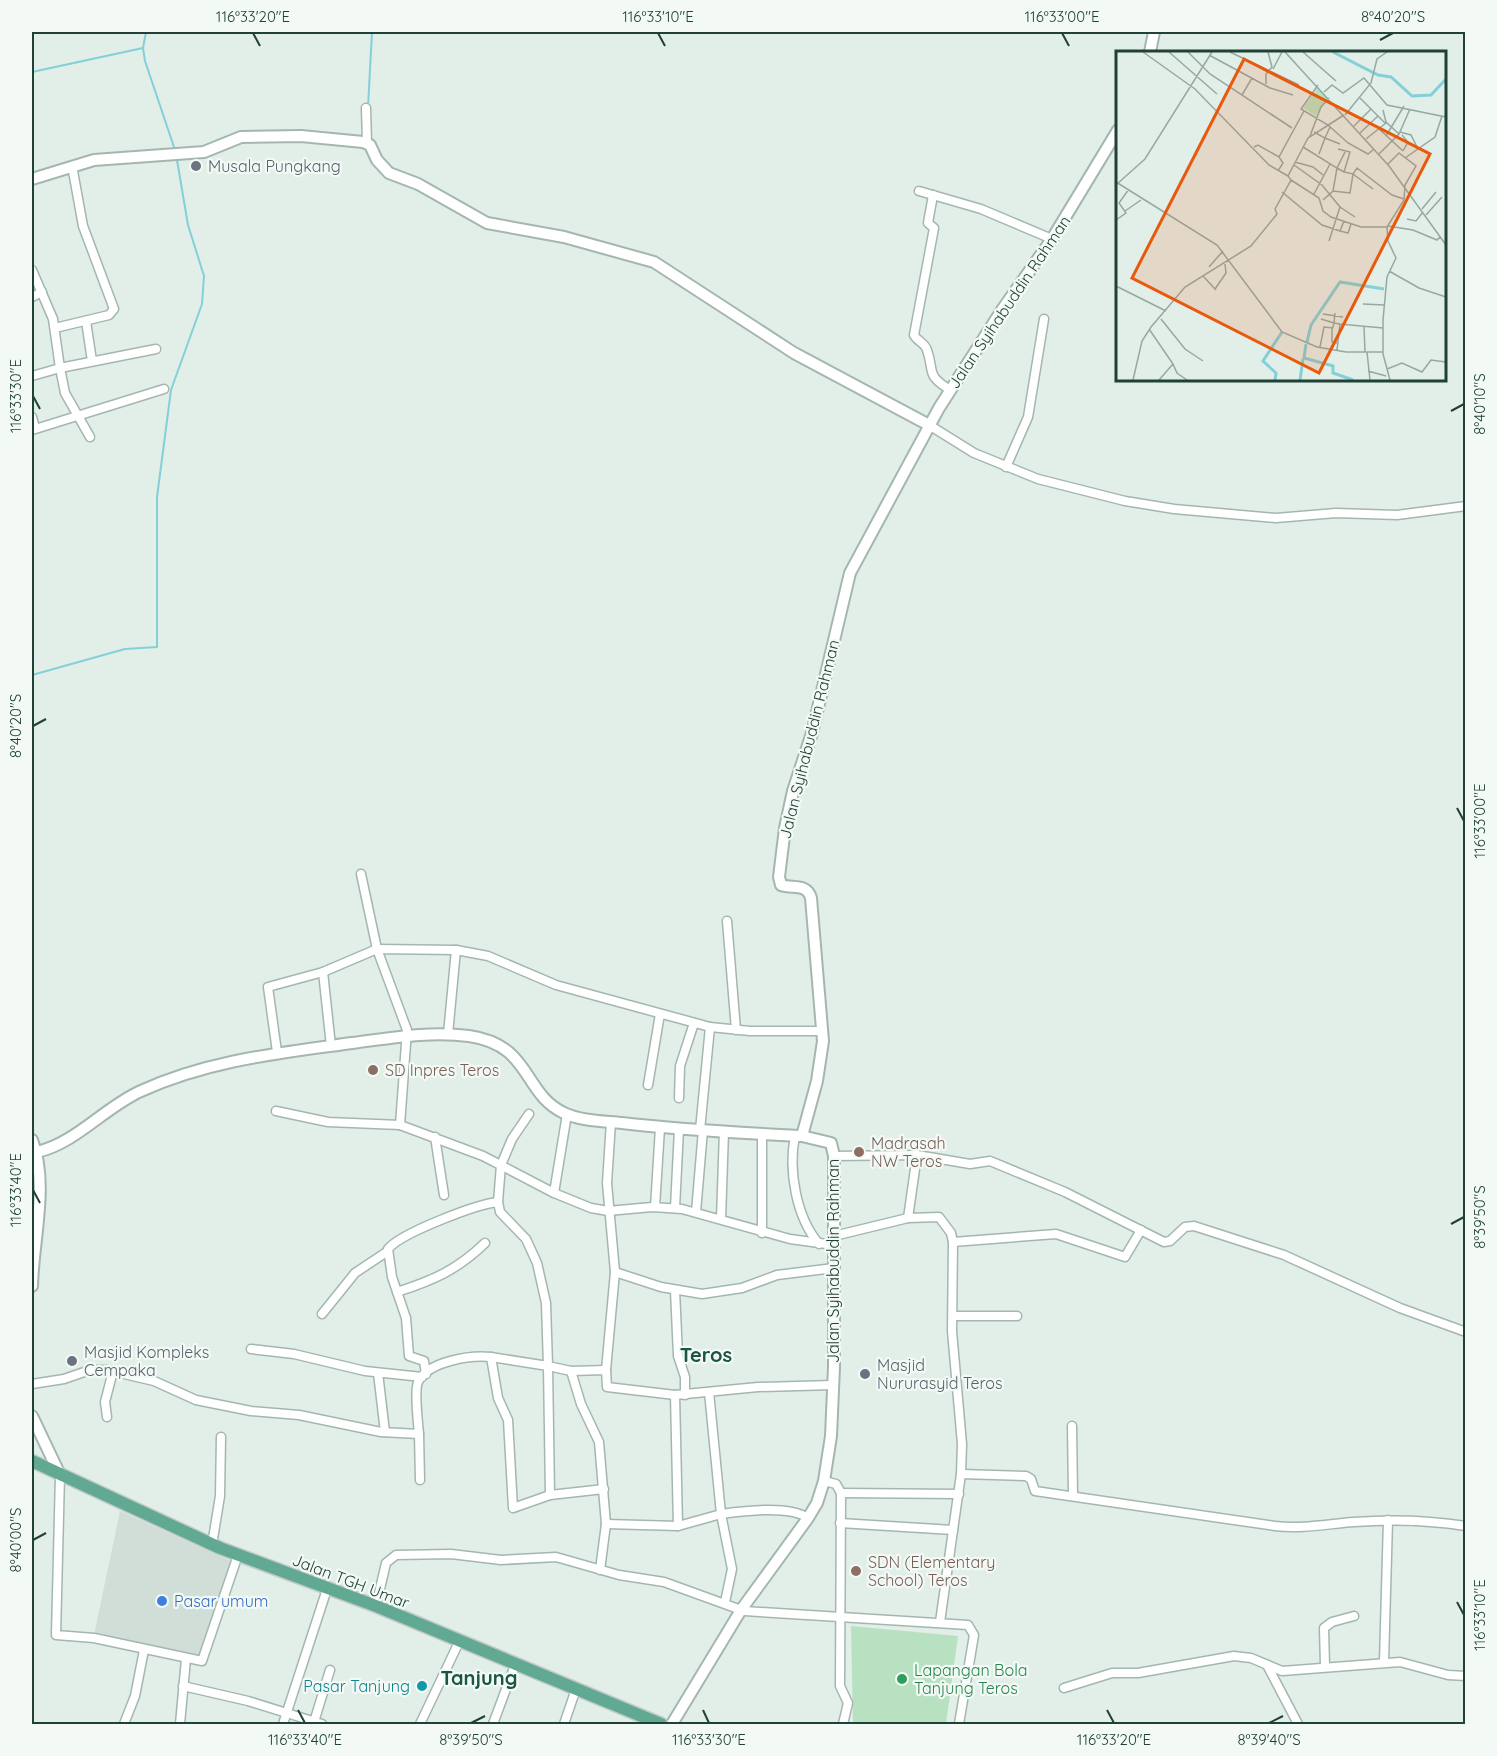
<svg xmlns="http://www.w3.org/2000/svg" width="1497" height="1756" font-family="Quicksand,sans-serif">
<rect width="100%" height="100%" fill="#e2eee8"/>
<polygon fill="#d0ded7" points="120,1511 235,1563 205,1665 93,1640"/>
<polygon fill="#b8e1c1" points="851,1626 958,1636 946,1724 853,1724"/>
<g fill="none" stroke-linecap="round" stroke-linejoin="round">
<g stroke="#83d0d9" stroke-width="2">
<polyline points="143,48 146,32"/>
<polyline points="32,72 143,48 145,61 175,150"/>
<polyline points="368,107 372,32"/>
<polyline points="32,675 125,649 157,647 157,497 171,390 202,304 204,276 188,225 177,160"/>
</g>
<g stroke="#a4b7af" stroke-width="11">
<g id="minor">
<polyline points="366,108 367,143"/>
<polyline points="919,191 981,209 1052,239"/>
<path d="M933,195L928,223L934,228L914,335C917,341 925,343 927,350C935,373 925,374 950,390"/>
<polyline points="32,270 53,319 60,368 32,376"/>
<polyline points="32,297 42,292"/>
<polyline points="86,321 92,361"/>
<polyline points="55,328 109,315 114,309 83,226 73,171"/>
<polyline points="32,417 35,428"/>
<polyline points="929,425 974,453 1038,479 1125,501 1174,509 1276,518 1336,513 1397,515 1466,506"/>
<polyline points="32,430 164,389"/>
<polyline points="90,437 65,393 60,368 156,349"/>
<polyline points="1006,467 1028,417 1044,319"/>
<polyline points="361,874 377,949 407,1030 400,1125 483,1156 554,1193 591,1208 608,1211 652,1207 682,1209 790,1239 834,1245"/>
<polyline points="727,921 736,1030"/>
<polyline points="323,972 377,949 456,950 488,956 556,985 710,1027 750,1031 823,1031"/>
<polyline points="448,1034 456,950"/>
<polyline points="277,1052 268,987 323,972 331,1046"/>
<polyline points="648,1085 660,1014"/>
<polyline points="679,1098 680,1066 694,1023"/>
<polyline points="276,1111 328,1122 400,1125"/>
<polyline points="529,1114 512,1139 501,1165 498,1202 500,1212 526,1239 537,1263 546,1303 548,1366 571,1371 606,1370 607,1387 675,1395 758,1387 833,1385"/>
<polyline points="700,1130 710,1027"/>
<path d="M795,1136C788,1170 796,1217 819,1244"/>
<polyline points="435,1137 444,1195"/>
<polyline points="917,1155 908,1218 939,1217 951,1233 953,1242 952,1331 962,1444 961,1474 940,1622"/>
<polyline points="834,1156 917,1155 970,1164 990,1161 1065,1192 1164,1242 1170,1241 1185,1227 1194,1226 1284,1255 1400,1308 1466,1332"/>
<polyline points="554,1193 567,1114"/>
<polyline points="655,1207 660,1128"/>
<polyline points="675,1208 679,1129"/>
<polyline points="696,1212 703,1130"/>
<polyline points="721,1219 724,1131"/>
<polyline points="762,1233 762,1133"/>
<polyline points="834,1236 908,1218"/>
<polyline points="953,1242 1056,1234 1125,1257 1141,1230"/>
<polyline points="615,1272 661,1287 702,1294 742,1288 777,1275 834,1268"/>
<polyline points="675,1290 678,1356 685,1377 685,1395"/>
<path d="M397,1292C434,1280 457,1270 485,1243"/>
<polyline points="322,1314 355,1273 388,1251"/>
<polyline points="953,1316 1017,1316"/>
<polyline points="251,1349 294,1354 365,1371 422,1377"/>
<polyline points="491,1357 548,1366 550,1495"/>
<polyline points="606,1370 615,1272 607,1183 611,1122"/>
<polyline points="571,1371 581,1404 599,1442 606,1524 600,1570"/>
<polyline points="378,1373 385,1432"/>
<path d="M426,1374L424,1361L409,1356L406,1318L392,1277L388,1249C401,1233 477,1204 498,1202"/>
<path d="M32,1384L64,1379L90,1370H107L154,1381L196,1400L251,1411L299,1415L381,1432L419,1434C418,1422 414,1391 418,1382C428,1361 471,1355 491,1357L498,1398L508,1420L513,1508L550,1495L604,1489"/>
<path d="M709,1392L721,1514C744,1511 789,1505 808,1518"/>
<polyline points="675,1395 678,1526"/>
<polyline points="107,1417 105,1402 113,1371"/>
<polyline points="1072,1426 1073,1496"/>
<polyline points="419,1434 420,1480"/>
<path d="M961,1474L1026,1476L1031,1479L1035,1491L1275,1526C1302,1529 1327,1524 1354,1522C1392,1519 1428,1520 1466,1526"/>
<polyline points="60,1475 56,1635 94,1638 202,1661 238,1555"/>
<polyline points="824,1481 836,1484 841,1493 840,1686 848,1703 843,1724"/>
<polyline points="841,1493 959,1494"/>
<polyline points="840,1523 953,1530"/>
<polyline points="606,1524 678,1526 721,1514 732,1569 725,1602"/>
<polyline points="212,1545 220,1496 221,1437"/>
<polyline points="376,1606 386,1563 396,1555 451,1554 501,1560 556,1557 619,1575 664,1582 744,1611 968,1625 974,1635 959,1724"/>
<polyline points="1384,1662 1388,1520"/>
<polyline points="1267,1665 1298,1724"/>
<polyline points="1325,1666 1324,1628 1332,1622 1354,1616"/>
<polyline points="183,1686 248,1701 322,1724"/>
<polyline points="1064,1688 1112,1673 1138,1673 1234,1656 1251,1658 1282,1671 1400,1662 1448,1675 1466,1676"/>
<polyline points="314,1722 330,1670"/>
<polyline points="124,1724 135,1696 144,1650"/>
<polyline points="180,1724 186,1659"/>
<polyline points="283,1724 327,1589"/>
<polyline points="420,1724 459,1642"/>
<polyline points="493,1724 515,1665"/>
<polyline points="564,1724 576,1689"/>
</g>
</g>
<g stroke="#a4b7af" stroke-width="14">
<g id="tertiary">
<polyline points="1150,52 1154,32"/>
<polyline points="32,179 94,160 204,152 241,137 301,136 363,142 370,145 377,160 389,173 418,184 487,223 564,237 654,262 794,353 929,425"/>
<path d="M32,1140C49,1184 33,1240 32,1286"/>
<path d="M37,1152C76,1143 105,1107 141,1091C209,1060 280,1053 352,1043C392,1038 428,1031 469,1036C532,1045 522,1093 564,1113C581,1121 603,1121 622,1123C681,1130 742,1133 802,1136"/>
<polyline points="32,1416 60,1475"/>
<path d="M672,1724L741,1610L808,1518L817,1503L824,1481L831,1436L834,1367V1156L831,1143L802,1136L817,1081L823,1041L811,898C807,883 793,889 781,885L779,877L785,828L793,791L812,733L850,573L939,408L1002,310L1052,239L1118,130"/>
</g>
</g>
<g stroke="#c0cac7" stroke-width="15">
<polyline id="primary" points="32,1461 220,1548 376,1606 661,1724"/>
</g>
<use href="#minor" stroke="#fff" stroke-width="8"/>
<use href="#tertiary" stroke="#fff" stroke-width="10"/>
<use href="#primary" stroke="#61a993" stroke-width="12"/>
</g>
<path fill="none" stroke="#1f4136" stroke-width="2" d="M253,33L260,46M658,33L665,46M1062,33L1069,46M1380,40L1393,33M33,396L40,409M1451,411L1464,404M33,726L46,719M1457,808L1464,821M33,1190L40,1203M1451,1224L1464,1217M33,1540L46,1533M1457,1602L1464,1615M298,1710L305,1723M703,1710L709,1723M1107,1710L1114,1723M471,1723L485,1716M1269,1723L1283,1716"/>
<g fill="#6b7280" stroke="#f3faf6" stroke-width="2">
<circle cx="196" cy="166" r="6"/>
<circle cx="72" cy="1361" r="6"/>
<circle cx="865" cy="1374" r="6"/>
</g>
<g fill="#8d6e63" stroke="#f3faf6" stroke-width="2">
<circle cx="373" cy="1070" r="6"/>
<circle cx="859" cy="1152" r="6"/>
<circle cx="856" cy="1571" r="6"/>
</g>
<circle fill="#3f7fe0" stroke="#f3faf6" stroke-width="2" cx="162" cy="1601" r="6"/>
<circle fill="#2e9e5b" stroke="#f3faf6" stroke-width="2" cx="902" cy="1679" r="6"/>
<circle fill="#0f9aa8" stroke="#f3faf6" stroke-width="2" cx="422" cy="1686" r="6"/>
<g text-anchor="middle" stroke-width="4.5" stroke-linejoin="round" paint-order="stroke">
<g font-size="16" fill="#5b616d" stroke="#f3faf6" text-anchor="start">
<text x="208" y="172">Musala Pungkang</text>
<text x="84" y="1358">Masjid Kompleks<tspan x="84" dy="18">Cempaka</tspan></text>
<text x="877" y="1371">Masjid<tspan x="877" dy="18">Nururasyid Teros</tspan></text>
</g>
<g font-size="16" fill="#1f4136" stroke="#f3faf6">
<text transform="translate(1009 302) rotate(-56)" y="6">Jalan Syihabuddin Rahman</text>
<text transform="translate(809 739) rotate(-76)" y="6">Jalan Syihabuddin Rahman</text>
<text transform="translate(833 1261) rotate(-90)" y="6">Jalan Syihabuddin Rahman</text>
<text transform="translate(351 1581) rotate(21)" y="6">Jalan TGH Umar</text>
</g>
<g font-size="16" fill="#785e54" stroke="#f3faf6" text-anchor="start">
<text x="385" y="1076">SD Inpres Teros</text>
<text x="871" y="1149">Madrasah<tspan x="871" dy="18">NW Teros</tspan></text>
<text x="868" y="1568">SDN (Elementary<tspan x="868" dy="18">School) Teros</tspan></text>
</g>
<g font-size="16" fill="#366cbe" stroke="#f3faf6" text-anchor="start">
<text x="174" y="1607">Pasar umum</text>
</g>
<g font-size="16" fill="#27864d" stroke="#f3faf6" text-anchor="start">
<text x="914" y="1676">Lapangan Bola<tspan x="914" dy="18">Tanjung Teros</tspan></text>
</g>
<g font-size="16" fill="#0d838f" stroke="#f3faf6" text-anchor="end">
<text x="410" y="1692">Pasar Tanjung</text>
</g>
<g font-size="20" font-weight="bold" fill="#195644" stroke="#f3faf6">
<text x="706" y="1362">Teros</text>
<text x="479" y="1685">Tanjung</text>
</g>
</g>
<g transform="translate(1116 51)">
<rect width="330" height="330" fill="#e2eee8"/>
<path d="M202,36L212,47L200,65L187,57Z" fill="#b8e1c1"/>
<path fill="none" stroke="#83d0d9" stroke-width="3" d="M217,1L262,24L275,26L296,45L315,44L330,28M191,291L195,274L224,231L268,238M190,293L188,307L217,315V322L237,329M159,329L160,322L147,310L166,281M184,329L187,308"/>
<path fill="none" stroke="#94a9a1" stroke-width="1.5" d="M27,1L79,38L153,114L172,125M53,1L101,43M72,1L94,23L176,77M114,1L183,34M169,1L273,115L330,194M187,1L220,30M93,4L154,37L177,44M157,18L166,1M150,33V23L156,16L152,1M202,34L185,58L212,74L232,92L252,103L258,98M208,41L216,34L227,42L248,27L271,54L330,66M126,44L136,27M244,47L269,72M267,59L270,71L283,83M229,64L255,32L261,8L271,1M238,75L255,58M214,76L209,87L224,93M263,78L287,100M198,81L209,87L203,103M284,81L295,84L301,96M244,82L262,65M286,84L292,91L287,100M194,85L205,56L213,47M270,85L288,55M250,88L270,72M138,96L142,94L163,106M187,96L221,117L217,140L207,149M222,98L234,101L228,121L237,123L241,117L276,144L288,148M263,103L283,83L294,58M289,107L319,86L326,65M179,111L197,116L207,124M272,113L283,102L300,115L289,134L288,149L271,176L272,190L280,207L271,226L267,269V303L274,329M178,114L206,134L224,156L213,190M162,120L167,112L163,106L188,60M228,121L221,117L229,101M237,123L257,138M175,129L203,147L207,160L215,166L245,176H271M0,131L101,194L166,281L201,296L230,301H267M1,133L29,108L96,1M217,140L234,142L237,123M166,141L206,174L224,180M198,143L214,113M224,156L239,166M306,158L320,141M9,160L25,149M310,164L326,146M291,168L300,170L307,161M0,169L10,162L3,152L13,138M228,170L224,180L232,182L235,173M272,175L297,179L321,189L324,186M93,216L107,200M273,220L303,237L330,246M87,225L100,239M0,235L50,260M99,238L110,222L109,213M247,253L268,254M207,263L227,266M45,268L69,298L87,310M205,268L218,272L219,262M248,276L249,301M33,278L57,313L43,329M221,292L216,291V279L218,272L224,273M204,296L208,276L217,277M221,299L224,273L267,277M251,301L254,329M57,313L61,322L71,329M271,318L286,312L306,321L315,309L330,311M252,320L270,325M17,329L26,290L35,276L69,236L135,195L161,163L159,158L175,129L172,125L192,87L228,64"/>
<path fill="#e8590c" fill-opacity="0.15" stroke="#e8590c" stroke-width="3" d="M128,8L314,103L203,322L16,227Z"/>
<rect width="330" height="330" fill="none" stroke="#1f4136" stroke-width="3"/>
</g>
<rect width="1497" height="1756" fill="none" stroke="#f3faf6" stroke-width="66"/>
<rect x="33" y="33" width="1431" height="1690" fill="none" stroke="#1f4136" stroke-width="2"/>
<g font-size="15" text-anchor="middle" fill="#1f4136">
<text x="253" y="22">116°33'20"E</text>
<text x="658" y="22">116°33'10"E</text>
<text x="1062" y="22">116°33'00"E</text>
<text x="1393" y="22">8°40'20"S</text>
<text transform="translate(16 396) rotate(-90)" y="5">116°33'30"E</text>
<text transform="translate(1480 404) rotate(-90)" y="5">8°40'10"S</text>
<text transform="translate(16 726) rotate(-90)" y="5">8°40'20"S</text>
<text transform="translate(1480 821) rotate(-90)" y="5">116°33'00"E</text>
<text transform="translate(16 1190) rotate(-90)" y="5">116°33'40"E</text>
<text transform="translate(1480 1217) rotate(-90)" y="5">8°39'50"S</text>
<text transform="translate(16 1540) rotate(-90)" y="5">8°40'00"S</text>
<text transform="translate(1480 1615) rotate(-90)" y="5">116°33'10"E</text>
<text x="305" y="1745">116°33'40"E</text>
<text x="471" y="1745">8°39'50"S</text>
<text x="709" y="1745">116°33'30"E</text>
<text x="1114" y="1745">116°33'20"E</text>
<text x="1269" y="1745">8°39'40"S</text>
</g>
</svg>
